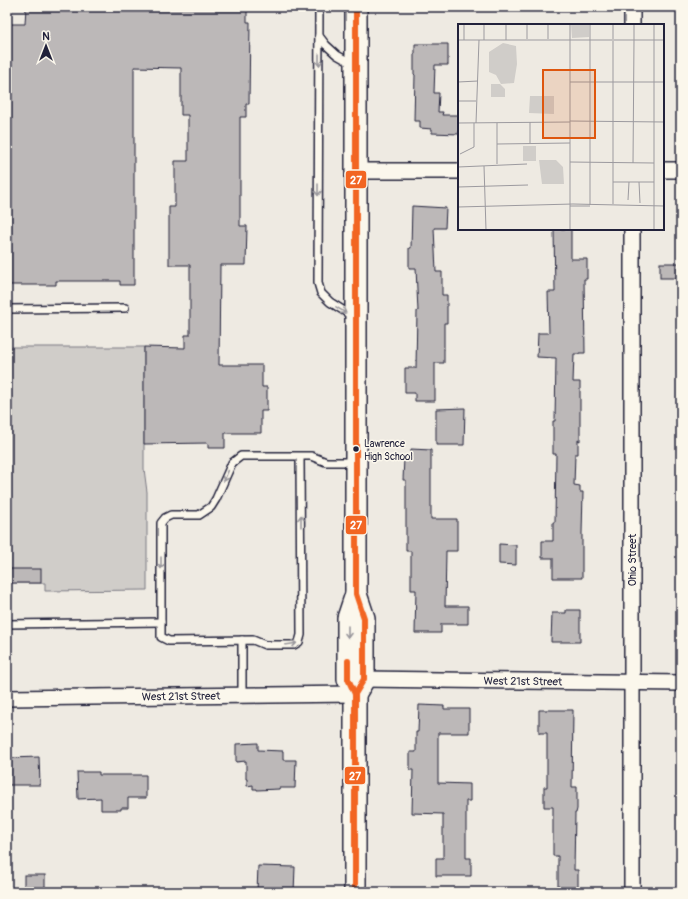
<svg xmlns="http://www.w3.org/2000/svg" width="688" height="899" font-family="Pangolin,sans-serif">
<rect width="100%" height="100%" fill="#eeeae2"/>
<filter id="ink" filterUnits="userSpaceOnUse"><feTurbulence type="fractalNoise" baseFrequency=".025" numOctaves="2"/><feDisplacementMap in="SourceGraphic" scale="8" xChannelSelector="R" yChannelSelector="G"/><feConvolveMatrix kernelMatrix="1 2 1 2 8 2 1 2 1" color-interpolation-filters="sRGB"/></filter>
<g filter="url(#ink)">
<polygon fill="#d0cdc9" stroke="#797882" points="7,347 144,347 144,469 147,492 147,590 45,591 45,583 7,583"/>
<g fill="#bcb8b8" stroke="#22223b">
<polygon points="26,7 247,7 247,22 250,22 249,104 246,104 246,117 240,117 240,226 247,226 246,265 220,265 219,365 262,365 262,387 267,387 267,411 261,411 261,433 225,433 225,448 208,448 208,443 144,444 144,347 185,348 185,335 190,335 190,265 169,265 169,207 175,207 175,161 188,161 188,115 181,115 181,68 134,67 134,285 120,285 120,281 56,281 56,285 7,285 7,24 25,24"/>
<polygon points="415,44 448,44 448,65 435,65 434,93 439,93 438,112 443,112 442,115 459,115 459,134 432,133 432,129 420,128 420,121 414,121 415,75 414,74 414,54 415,54"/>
<polygon points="412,206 446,208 445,228 434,228 436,272 442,272 442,295 447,295 447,323 444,323 444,363 435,363 435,401 415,401 415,393 405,393 405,368 416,368 417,311 418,311 416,268 409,268 409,248 411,248"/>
<polygon points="554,229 571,229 571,259 587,259 587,279 584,279 585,353 579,353 579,354 574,354 573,382 580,382 580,441 578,440 578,454 575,454 574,485 580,486 580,492 583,492 582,533 582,578 553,578 553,558 542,558 542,541 553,541 553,522 555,522 556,454 553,454 553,421 555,421 556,358 537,357 538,333 549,333 548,292 555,292"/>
<rect x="660" y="263" width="21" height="15"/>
<polygon points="465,408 464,445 436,445 436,409"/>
<polygon points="411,449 431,450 431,519 457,519 457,551 446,551 445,606 468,606 468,624 441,624 441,633 415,633 416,590 411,590 411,551 406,551 406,480 403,480 404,458 411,458"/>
<polygon points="499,544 516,545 516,565 499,564"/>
<rect x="7" y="569" width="34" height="14"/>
<polygon points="566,610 580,610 580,642 551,642 552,613 566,613"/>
<polygon points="419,705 444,706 444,709 469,709 469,733 438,733 438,783 470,784 470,801 466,801 466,858 471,858 471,876 436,876 436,858 443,858 443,814 412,813 413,770 410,770 410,752 416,752 416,732 418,732"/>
<polygon points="539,710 573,710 572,787 577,787 577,809 576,813 575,813 574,870 578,870 578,892 558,892 558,856 553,856 553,807 544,807 544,787 547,787 547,733 539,733"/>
<polygon points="258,743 258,750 283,751 283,760 296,760 295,788 279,788 279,789 257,790 257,789 253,789 253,785 247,786 247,779 246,779 246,761 236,762 236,744"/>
<polygon points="39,757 40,785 7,785 7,761 9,761 9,758"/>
<polygon points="77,772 99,772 99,775 146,775 146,798 128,798 128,808 121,808 121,810 101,810 101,798 78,799"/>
<polygon points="258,866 295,867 294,892 257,892"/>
<rect x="24" y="875" width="21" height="17"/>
</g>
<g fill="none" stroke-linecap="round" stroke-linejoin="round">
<g stroke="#22223b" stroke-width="10">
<g id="service">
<polyline points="319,7 318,283 321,293 330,302 352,316"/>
<polyline points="319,36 326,45 337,55 353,64"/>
<polyline points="7,309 125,308"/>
<polyline points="300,456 301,635 299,642 294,645 265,645 253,640 169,641 161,637 161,523 165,518 171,515 199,515 211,507 216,499 232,463 241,456 311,456 326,462 353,462"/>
<polyline points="7,624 161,622"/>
<polyline points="242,695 242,640"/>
</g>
</g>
<g stroke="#22223b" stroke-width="18">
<g id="minor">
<polyline points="632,7 632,25"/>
<polyline points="663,170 681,170"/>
<polyline points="356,171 459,171"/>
<path id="s1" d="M364,679L681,683"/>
<path id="s2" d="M7,698L355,694"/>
<polyline points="632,892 632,229"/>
</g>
</g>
<g stroke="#22223b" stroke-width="24">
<g id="secondary">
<polyline points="355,694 364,679 364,618 356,594 356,7"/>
<polyline points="355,892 355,694 348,679 348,618 356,594"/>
</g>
</g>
<use href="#service" stroke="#fbf7ec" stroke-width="7"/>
<use href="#minor" stroke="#fbf7ec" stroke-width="15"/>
<use href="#secondary" stroke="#fbf7ec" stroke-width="21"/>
<g stroke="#fbf7ec" stroke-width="9">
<g id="bus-1">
<polyline points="348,661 348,679 355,694 355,892"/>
<polyline points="355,694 364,679 364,618 356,594 356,7"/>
</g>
</g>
<use href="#bus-1" stroke="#f26522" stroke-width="6"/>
</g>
<defs><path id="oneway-shaft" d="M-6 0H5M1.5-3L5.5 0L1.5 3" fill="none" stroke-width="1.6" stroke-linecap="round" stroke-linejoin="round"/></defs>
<g stroke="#99979c">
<use href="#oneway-shaft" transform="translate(319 60) rotate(90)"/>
<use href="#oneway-shaft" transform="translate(318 190) rotate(90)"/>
<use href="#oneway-shaft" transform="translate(341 310) rotate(31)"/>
<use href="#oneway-shaft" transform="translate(226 476) rotate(113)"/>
<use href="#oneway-shaft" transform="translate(301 521) rotate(-90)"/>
<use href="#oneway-shaft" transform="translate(161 563) rotate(90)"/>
<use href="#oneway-shaft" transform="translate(348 632) rotate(90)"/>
<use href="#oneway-shaft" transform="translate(291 644) rotate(-9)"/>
</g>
</g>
<circle fill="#22223b" stroke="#fbf7ec" stroke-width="1.5" cx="356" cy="449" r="3.5"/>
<g text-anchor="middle" stroke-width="3" stroke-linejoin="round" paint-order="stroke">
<g font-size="10" fill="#22223b" stroke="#fbf7ec" text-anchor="start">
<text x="364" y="447">Lawrence<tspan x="364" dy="13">High School</tspan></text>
</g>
<g font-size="11" fill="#22223b" stroke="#fbf7ec">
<text transform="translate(632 560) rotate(-90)" y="4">Ohio Street</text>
<text dy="4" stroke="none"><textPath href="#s1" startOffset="159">West 21st Street</textPath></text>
<text dy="4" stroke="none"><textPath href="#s2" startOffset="174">West 21st Street</textPath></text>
</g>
</g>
<g transform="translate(458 24)">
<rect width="206" height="206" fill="#eeeae2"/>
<path d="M113,0H131V13L114,14ZM45,19L58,22L59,40L56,59L43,60L38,51L31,48V28ZM33,60H42L47,65V73H33ZM72,72H96V90L71,89ZM65,122H78V137H65ZM81,136H98L105,143L106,160H84Z" fill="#d0cdc9"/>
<path fill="none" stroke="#9c9a9f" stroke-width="1" d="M48,0V16M112,0V15M132,0V181M155,0V15M69,15V0M90,15V0M0,16H206M6,16V0M26,16V0M176,16V0M155,17V180M0,58L20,57M112,58H206M0,77H18M112,97L206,98M72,98V119M0,99L112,98M18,99L21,16M39,120L112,119M2,130L16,123V99M112,138L196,139M175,139L176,16M39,140V99M26,142L28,206M0,143L69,140M155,158H196M181,158L182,179M0,163L70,161M170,176L171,158M112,182H132M0,183L115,180L206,182M112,206V15M196,206V0"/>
<path fill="#de560e" fill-opacity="0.15" stroke="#de560e" stroke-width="2" d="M85,46H137V114H85Z"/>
<rect width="206" height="206" fill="none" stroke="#22223b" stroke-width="2"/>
</g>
<g stroke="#fbf7ec" stroke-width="1.5">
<rect x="345" y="170" width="22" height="19" rx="4" fill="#f26522"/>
<rect x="345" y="515" width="22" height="20" rx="4" fill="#f26522"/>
<rect x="344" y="766" width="22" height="19" rx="4" fill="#f26522"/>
</g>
<g font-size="11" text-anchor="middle" font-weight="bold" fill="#fff">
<text x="356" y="184">27</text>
<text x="356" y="529">27</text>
<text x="355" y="780">27</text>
</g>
<rect width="688" height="899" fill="none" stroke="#fbf7ec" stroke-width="24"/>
<rect x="12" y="12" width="664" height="875" fill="none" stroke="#22223b" stroke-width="1.5" filter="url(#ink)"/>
<g transform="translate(46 46)" stroke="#fbf7ec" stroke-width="3" paint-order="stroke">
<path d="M0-3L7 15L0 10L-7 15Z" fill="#22223b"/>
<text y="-6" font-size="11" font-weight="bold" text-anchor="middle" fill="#22223b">N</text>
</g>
</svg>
